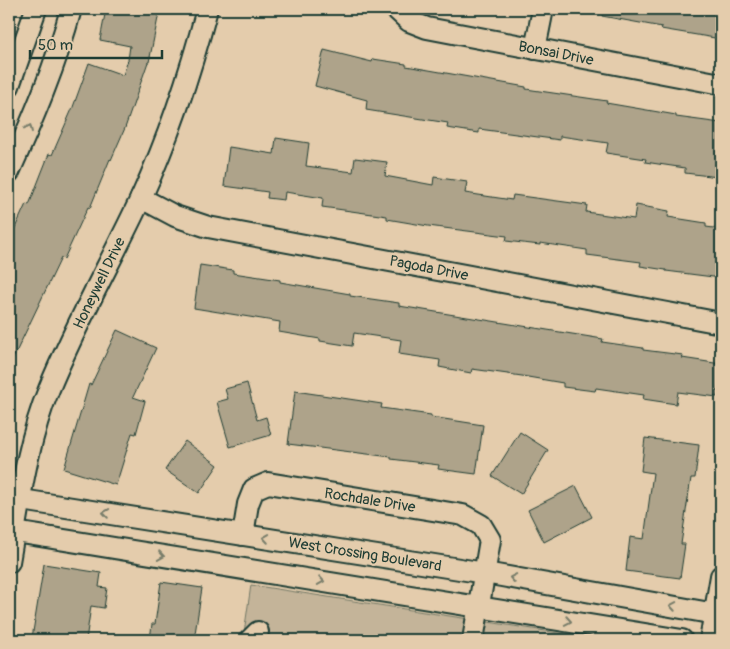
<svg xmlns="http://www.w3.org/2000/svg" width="730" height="649" font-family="Pangolin,sans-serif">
<rect width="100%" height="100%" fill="#e4ccac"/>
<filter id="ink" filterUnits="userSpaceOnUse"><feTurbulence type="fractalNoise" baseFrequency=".02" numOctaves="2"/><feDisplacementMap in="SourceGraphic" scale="10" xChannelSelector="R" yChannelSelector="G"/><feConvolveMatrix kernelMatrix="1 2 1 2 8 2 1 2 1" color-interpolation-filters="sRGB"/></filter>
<g filter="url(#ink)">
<polygon fill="#c4b499" stroke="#727866" points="251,585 603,640 243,640"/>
<g fill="#aea38a" stroke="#1f3d34">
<polygon points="106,9 137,9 159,13 149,62 148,62 125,128 111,160 110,159 90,208 88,207 64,259 61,258 9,367 9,241 26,204 29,205 49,154 52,155 73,107 89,63 123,75 128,60 130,46 100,40"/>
<polygon points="603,9 721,9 721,39 661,29 662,27 602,16"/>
<polygon points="324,50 372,62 373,59 406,64 406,66 526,87 526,89 607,101 606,103 676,115 676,117 721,123 721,155 718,177 685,173 685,168 645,162 646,159 606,153 608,143 560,136 560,140 479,129 479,133 447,128 448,123 366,110 367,100 315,86"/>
<polygon points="276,138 309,143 306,166 353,172 355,158 387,162 385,176 433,185 434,177 467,182 465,193 512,200 513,195 587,205 586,212 634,219 636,205 669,211 668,217 706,223 706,227 721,229 721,278 666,271 666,270 640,266 641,262 587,255 587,250 540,243 540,245 506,241 507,236 428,226 387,219 387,216 322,207 323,198 285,192 284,200 267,198 268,192 224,186 229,147 274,154"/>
<polygon points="200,265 233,270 233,273 280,280 280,282 350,294 350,296 399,303 399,306 603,339 602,342 643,348 643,350 683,355 682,358 721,364 717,397 678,392 676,404 643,399 644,395 596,388 595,391 563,387 563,383 522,376 472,369 471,373 439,367 440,360 399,354 401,340 354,333 352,346 320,341 320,339 279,332 280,322 194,308"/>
<polygon points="117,330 156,348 133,397 145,401 136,434 132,433 116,485 64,469 89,384 91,385"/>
<polygon points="247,383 257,420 266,417 271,435 230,447 217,402 228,399 225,389"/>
<polygon points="295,391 382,404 381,408 431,415 431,417 483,425 476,474 438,469 439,465 391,459 391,457 288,444"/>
<polygon points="520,432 548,450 521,494 492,476"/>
<polygon points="645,438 699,445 695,478 691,478 681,544 685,544 680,578 626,571 630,537 644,539 653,473 641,471"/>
<polygon points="185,441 218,465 199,493 165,470"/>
<polygon points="576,486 592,517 544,542 528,510"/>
<polygon points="44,564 101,573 99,587 107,588 104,608 91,606 86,640 50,640 32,638"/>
<polygon points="161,582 202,588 194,640 150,640 152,624 155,624"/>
</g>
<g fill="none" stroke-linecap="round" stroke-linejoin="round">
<g stroke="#1f3d34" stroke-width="24">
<g id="minor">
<polyline points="396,9 409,21 427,28 721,84"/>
<polyline points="535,49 543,9"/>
<polyline points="9,86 36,9"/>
<path d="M9,172C33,119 56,65 71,9"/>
<polyline points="141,198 175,216 208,227 721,323"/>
<polyline points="9,498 485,573 721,615"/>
<polyline points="9,531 682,640"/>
<polyline points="243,535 248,504 254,489 268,483 463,515 481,525 490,540 473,640"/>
<path d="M9,562C19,505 27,442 49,389C76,323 111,262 141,198C169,137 190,74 207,9"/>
<polyline points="250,640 258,632"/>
<polyline points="710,640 721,576"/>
</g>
</g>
<polyline stroke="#1f3d34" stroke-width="3" stroke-dasharray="1 4" stroke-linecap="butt" points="285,638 286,640"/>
<use href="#minor" stroke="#e4ccac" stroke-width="20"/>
</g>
<defs><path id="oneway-chevron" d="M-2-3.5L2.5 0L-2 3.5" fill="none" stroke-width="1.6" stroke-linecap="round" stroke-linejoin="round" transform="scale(1.25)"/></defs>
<g stroke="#787d6a">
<use href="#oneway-chevron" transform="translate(29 128) rotate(-65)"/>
<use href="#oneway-chevron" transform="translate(106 513) rotate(-171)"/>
<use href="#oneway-chevron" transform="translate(266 538) rotate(-171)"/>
<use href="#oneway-chevron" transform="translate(161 556) rotate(9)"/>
<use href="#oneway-chevron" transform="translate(513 578) rotate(-170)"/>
<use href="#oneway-chevron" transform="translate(321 581) rotate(9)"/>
<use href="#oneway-chevron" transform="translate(673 606) rotate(-170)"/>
<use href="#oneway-chevron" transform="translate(568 621) rotate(10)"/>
</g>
</g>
<g text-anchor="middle" stroke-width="4.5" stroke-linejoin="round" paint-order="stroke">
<g font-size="15" fill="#1f3d34" stroke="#e4ccac">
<text transform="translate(556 53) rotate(11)" y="5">Bonsai Drive</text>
<text transform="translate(429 268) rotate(11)" y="5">Pagoda Drive</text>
<text transform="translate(99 283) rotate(-64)" y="5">Honeywell Drive</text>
<text transform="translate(370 500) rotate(9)" y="5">Rochdale Drive</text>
<text transform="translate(365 554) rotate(9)" y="5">West Crossing Boulevard</text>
</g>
</g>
<rect width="730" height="649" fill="none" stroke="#e4ccac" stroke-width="30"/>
<rect x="15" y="15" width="700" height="619" fill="none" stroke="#1f3d34" stroke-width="2" filter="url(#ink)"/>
<path d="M30 50v8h132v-8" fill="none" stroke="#1f3d34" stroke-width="2.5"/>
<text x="38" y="50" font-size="15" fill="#1f3d34" stroke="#e4ccac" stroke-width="4" paint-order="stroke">50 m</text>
</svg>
